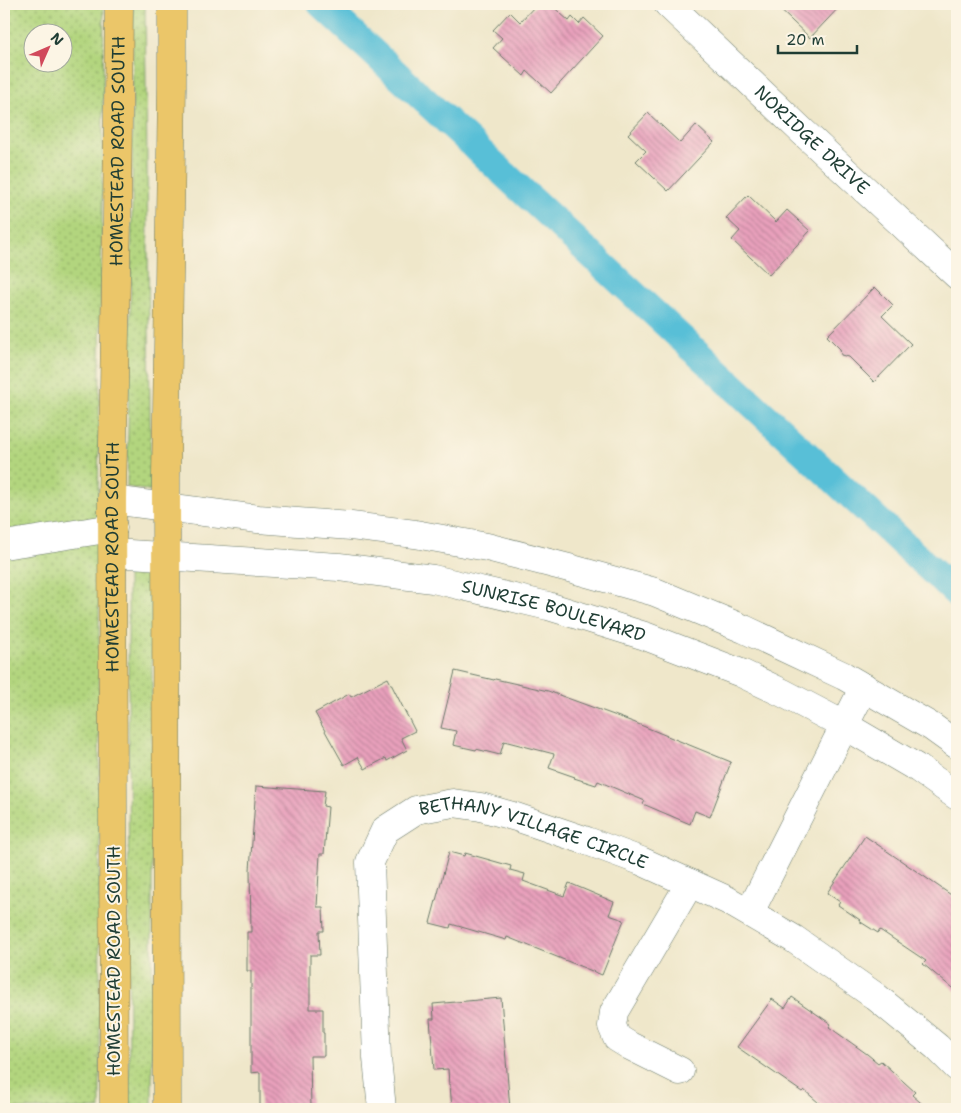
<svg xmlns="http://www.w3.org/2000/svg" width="961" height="1113" font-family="'Shantell Sans',sans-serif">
<defs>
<pattern id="grass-dots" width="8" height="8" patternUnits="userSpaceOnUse" patternTransform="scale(1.25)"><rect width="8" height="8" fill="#b2d57e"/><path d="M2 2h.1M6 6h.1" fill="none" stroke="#90ae68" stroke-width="1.8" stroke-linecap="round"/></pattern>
<pattern id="building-back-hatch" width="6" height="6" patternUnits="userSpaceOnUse" patternTransform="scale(1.25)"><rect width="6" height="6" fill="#e9a0bc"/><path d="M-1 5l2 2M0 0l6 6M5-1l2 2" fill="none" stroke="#bc849a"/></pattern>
</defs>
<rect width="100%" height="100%" fill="#fcf5e5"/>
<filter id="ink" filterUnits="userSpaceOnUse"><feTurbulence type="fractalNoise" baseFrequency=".02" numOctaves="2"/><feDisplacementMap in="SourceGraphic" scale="10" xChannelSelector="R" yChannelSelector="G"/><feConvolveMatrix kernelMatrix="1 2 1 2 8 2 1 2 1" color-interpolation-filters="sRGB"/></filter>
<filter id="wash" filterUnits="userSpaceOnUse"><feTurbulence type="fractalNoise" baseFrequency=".0096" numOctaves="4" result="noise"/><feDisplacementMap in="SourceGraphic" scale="20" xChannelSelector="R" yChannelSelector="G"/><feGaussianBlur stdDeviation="1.12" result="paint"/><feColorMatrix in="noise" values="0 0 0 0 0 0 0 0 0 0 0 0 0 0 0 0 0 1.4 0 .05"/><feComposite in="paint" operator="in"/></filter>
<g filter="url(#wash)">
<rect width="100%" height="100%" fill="#efe7ca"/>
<g fill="url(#grass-dots)" stroke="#688959" fill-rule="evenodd">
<path d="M4,4H104L102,220L98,500L95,513H98L99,554L96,567H99L100,1109H4ZM32,32H62V62H32Z"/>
<polygon points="133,4 145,4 151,491 127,487 132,217"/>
<polygon points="128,569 152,570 152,1109 129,1109"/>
</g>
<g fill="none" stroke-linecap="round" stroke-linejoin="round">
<polyline stroke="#59bfd7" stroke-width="28" points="321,4 957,594"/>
</g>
<g id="blocks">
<g fill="url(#building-back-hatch)">
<polygon points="537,4 550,4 569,21 572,17 579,24 584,18 603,36 551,93 527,71 524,76 493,48 502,38 493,30 510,12 520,22"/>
<polygon points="774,4 842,4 810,38"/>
<polygon points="648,113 680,143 696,125 714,142 668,191 636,161 646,151 628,134"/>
<polygon points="748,195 776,222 787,210 810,231 769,275 732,240 740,231 726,218"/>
<polygon points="875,287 893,305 882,316 911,344 874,382 849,357 841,355 840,349 827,336"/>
<polygon points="455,671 494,680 495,679 548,691 633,722 731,762 710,817 695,811 690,824 643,804 645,801 598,781 596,785 574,778 575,777 549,768 554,754 504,741 500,755 476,749 476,750 453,745 456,731 441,728"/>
<polygon points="388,678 415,731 401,738 407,750 387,761 386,758 365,769 358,757 344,765 315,713 349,694 351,697"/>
<polygon points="256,786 325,791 323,806 328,807 324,854 320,854 317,907 323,907 324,931 319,931 320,955 310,955 310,1009 323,1009 323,1033 324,1033 324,1056 310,1056 311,1109 260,1109 260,1072 251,1073 251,971 247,971 247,932 251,932 250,870"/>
<polygon points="865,836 957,899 957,992 923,964 926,961 880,930 878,933 859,921 860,920 838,905 840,902 827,893"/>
<polygon points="449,852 464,856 465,853 511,866 510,870 525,874 523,881 564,896 569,883 614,902 609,915 624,920 602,975 507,937 506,940 451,924 450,928 430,923"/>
<polygon points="792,997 831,1024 829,1027 867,1054 878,1063 881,1061 915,1092 912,1095 928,1109 826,1109 804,1090 802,1092 737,1047 772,999 785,1008"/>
<polygon points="501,998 510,1109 452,1109 450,1085 449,1085 448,1069 434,1070 430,1019 434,1019 433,1004"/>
</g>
</g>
</g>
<g filter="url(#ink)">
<use href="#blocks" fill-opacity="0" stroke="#687868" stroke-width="1"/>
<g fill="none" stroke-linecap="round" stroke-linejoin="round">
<g stroke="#687868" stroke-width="29">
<g id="minor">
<path id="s1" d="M668,4L803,132L957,275"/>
<polyline points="112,500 258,519 351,526 415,534 487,547 569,568 655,592 744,629 844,676 932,727 957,745"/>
<polyline points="4,545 113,528"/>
<path id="s2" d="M113,553L339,567L433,579L548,606L645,636L741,673L783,693L844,725L919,769L957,796"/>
<polyline points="750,912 864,687"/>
<polyline points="680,1071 630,1046 617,1038 612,1026 614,1012 690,883"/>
<path id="s3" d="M382,1109L377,1058L370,862L385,830L416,810L453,803L481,807L516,817L587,841L641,861L727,900L794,939L875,996L937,1047L957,1067"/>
</g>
</g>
<g stroke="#687868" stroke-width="29">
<g id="major">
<path id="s4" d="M114,1109L112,500L117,218L119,4"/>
<polyline points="167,1109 166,478 172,86 172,4"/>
</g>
</g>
<use href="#minor" stroke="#fff" stroke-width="28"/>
<use href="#major" stroke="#ebc669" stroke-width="28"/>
</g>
</g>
<g text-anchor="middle" stroke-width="4" stroke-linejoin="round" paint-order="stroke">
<g font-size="18" fill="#1f3d34" stroke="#fcf5e5">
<text dy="6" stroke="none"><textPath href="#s1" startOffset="198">NORIDGE DRIVE</textPath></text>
<text dy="6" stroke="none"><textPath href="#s4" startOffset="958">HOMESTEAD ROAD SOUTH</textPath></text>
<text dy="6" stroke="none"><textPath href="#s4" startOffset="552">HOMESTEAD ROAD SOUTH</textPath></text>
<text dy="6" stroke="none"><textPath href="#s2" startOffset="446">SUNRISE BOULEVARD</textPath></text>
<text dy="6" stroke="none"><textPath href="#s3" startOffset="442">BETHANY VILLAGE CIRCLE</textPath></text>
<text transform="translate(114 961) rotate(-90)" y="6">HOMESTEAD ROAD SOUTH</text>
</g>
</g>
<rect width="961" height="1113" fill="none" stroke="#fcf5e5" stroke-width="20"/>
<g transform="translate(48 48) rotate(45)"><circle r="24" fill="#fcf5e5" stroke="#a4ab9e"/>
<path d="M0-4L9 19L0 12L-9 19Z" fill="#d1495b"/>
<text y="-8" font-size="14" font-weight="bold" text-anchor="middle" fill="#1f3d34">N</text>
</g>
<path d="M778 45v8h79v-8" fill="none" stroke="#1f3d34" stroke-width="2.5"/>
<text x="786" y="45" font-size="15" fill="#1f3d34" stroke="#fcf5e5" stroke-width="4" paint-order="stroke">20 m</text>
</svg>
